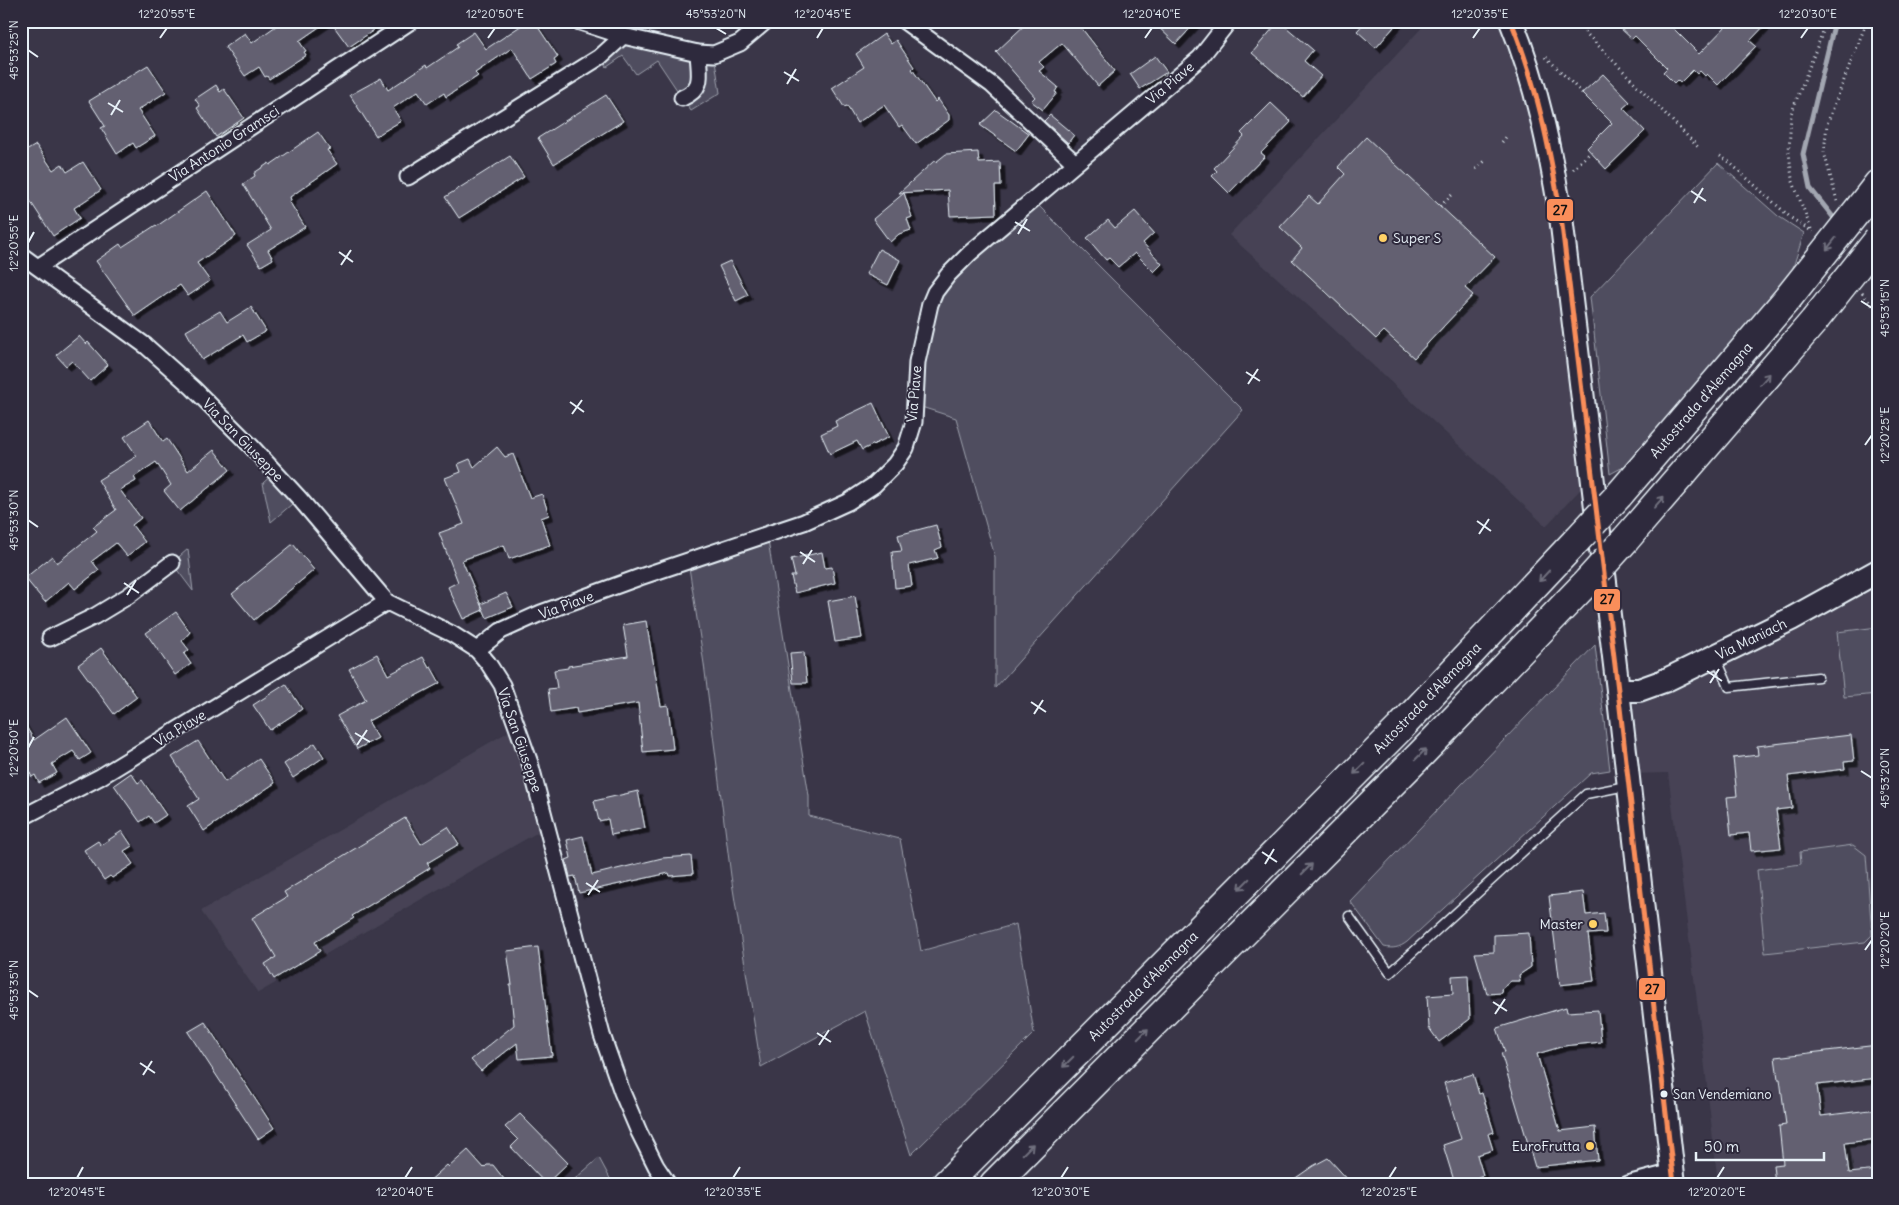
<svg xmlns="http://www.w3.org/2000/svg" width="1899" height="1205" font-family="Delius,sans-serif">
<defs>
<filter id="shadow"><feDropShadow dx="4.5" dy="4.5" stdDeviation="0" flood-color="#0009"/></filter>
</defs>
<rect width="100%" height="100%" fill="#3a3648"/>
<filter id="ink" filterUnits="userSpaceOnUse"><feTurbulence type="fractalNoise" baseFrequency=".02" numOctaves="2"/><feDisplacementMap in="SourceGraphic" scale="10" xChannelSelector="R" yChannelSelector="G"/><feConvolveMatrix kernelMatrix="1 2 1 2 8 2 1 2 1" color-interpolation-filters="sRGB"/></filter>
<g filter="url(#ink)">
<g fill="#464354">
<polygon points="1428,21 1511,21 1527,63 1592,477 1546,526 1324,320 1229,235"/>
<polygon points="1878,571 1878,1184 1718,1184 1702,1041 1668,773 1627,774 1618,690"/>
<polygon points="518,726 547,827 258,993 201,911"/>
</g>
<g fill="#504e5f" stroke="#9ca0ac">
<polygon points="623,36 714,54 720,93 691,111 657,60 636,74 623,56 607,67 600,57"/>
<polygon points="1718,163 1778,216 1804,233 1789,280 1629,464 1610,474 1590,297"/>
<polygon points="1032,199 1243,410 995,688 995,557 956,418 915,405 930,304"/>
<polygon points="275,472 299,498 271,522 263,483"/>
<polygon points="767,534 809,796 809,816 900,839 921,951 1016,924 1034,1033 911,1155 865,1011 761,1067 731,876 704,664 688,561"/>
<polygon points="188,549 193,591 172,563"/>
<polygon points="1878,627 1878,694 1844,697 1837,632"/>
<path d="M1595,645L1610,770L1591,773L1407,942C1399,948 1393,949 1384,947L1350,901Z"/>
<polygon points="1853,845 1866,855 1872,935 1865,942 1765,953 1757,870 1801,864 1800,852"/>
<polygon points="599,1158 613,1184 569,1184"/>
</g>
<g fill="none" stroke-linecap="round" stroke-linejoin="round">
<g stroke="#a2a6b1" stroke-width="5">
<polyline points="1835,21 1803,154 1810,188 1837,222"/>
<polyline points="1869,265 1878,277"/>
</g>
</g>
<g fill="#636171" stroke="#e8f1f8" filter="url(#shadow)">
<polygon points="272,21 328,21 299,41 306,51 304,52 306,55 269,79 267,76 265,77 259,67 245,76 225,47 245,33 252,43 276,26"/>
<polygon points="330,21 368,21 374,30 349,47"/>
<polygon points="528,21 534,21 558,57 554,60 556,64 532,79 512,48 475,73 478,76 446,97 444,93 427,104 418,91 393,108 401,121 376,136 350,95 381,78 388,90 426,65 427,68 458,47 456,44 474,32 486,49"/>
<polygon points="1029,21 1076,21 1115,71 1098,86 1062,43 1039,62 1044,67 1039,71 1058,87 1055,92 1057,93 1043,110 1031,101 1035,97 996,52"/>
<polygon points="1152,21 1197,21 1176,44"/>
<polygon points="1279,21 1313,50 1304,61 1321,76 1303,97 1252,53"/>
<polygon points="1366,21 1399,21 1376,48 1357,31"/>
<polygon points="1620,21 1666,21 1699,54 1731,21 1769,21 1750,41 1756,46 1718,85 1707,74 1705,76 1700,71 1697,74 1693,70 1680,83 1677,80 1674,83 1663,72 1667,68 1635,36 1632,39 1620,28 1623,25"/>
<polygon points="884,34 891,44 896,40 914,67 912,69 935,102 938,99 949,115 949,120 916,144 902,125 899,127 884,105 857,123 847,106 844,107 832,88 864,67 856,54"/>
<polygon points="1155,56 1167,72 1140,89 1130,74"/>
<polygon points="148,65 166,92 138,110 155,136 136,148 133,143 117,154 101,128 105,126 89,101"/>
<polygon points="1603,74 1630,102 1623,108 1645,131 1606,169 1587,148 1612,123 1582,93"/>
<polygon points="216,85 220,92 224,89 244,118 216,137 197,108 200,106 195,99"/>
<polygon points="606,95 623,121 554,164 538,138"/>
<polygon points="1271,103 1291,122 1261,153 1265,156 1229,193 1212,176 1217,171 1214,168 1244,136 1241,133"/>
<polygon points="996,110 1029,134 1016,151 980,125"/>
<polygon points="1050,115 1074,135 1068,143 1044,121"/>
<polygon points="318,132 330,149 327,150 337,164 290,197 291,200 289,201 305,227 268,250 273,259 261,266 247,245 271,230 243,184 255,176 254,173 269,163 270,165"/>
<polygon points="1366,137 1495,257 1465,288 1473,295 1414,358 1384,331 1376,339 1292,260 1302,248 1280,227 1309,196 1318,204 1345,174 1338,167"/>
<polygon points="36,145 53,170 62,164 67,172 83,162 101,190 74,208 80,218 53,236 21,187 21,154"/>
<polygon points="978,152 979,163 1000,162 1001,186 995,186 996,214 950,216 948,190 899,193 934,161 936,162 946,154"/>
<polygon points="510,156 524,177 459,218 445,197"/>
<polygon points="207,191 236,236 197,263 210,281 188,296 180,285 135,316 96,261 120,244 122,247 156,225 157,226"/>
<polygon points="904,193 912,217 907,219 911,230 899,234 890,242 873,219"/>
<polygon points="1135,211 1154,233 1143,243 1162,264 1154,272 1135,253 1118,267 1109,258 1106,260 1087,238 1108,220 1115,228"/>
<polygon points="879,249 900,260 888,285 866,274"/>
<polygon points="730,261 748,295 736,301 719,266"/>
<polygon points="251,307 266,331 247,342 243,335 202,360 186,331 220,311 227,322"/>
<polygon points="79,336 86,344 88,342 108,365 90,381 72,361 66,366 56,355"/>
<polygon points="873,403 889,437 862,450 857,441 830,454 821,434 837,426 835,421"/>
<polygon points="149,420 163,442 167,439 188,471 214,450 230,470 180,511 164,491 171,485 156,462 134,477 136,481 120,490 141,518 132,525 145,542 127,556 116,543 92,561 99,570 75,589 69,582 45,602 25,578 52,556 57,563 97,531 93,527 116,510 98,480 137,456 124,437"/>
<polygon points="497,447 505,457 513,454 530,498 542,494 549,515 541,518 550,545 509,559 504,545 462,560 483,610 463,619 448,587 458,582 439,533 464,524 445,478 461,472 458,464 470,459 474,467"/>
<polygon points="936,525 942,547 935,550 938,558 909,565 912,586 895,588 892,552 902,551 898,535"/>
<polygon points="293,544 314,570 254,620 232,594"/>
<polygon points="822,552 825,568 832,567 835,583 795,593 791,576 795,576 791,559"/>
<polygon points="506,593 513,607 487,618 481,604"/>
<polygon points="855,596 862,638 835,642 828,601"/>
<polygon points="176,612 190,632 182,641 189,650 184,654 191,664 175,675 146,633"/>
<polygon points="646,621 661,706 668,705 673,749 643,752 638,703 577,713 576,708 551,712 548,689 557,688 554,670 568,668 568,666 628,656 623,625"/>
<polygon points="101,648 137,697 114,714 78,665"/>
<polygon points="804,652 807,683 793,683 790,653"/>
<polygon points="377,654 388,675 423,657 429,668 431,667 440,683 368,721 378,738 357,749 337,716 366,700 349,669"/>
<polygon points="286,684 302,709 270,730 253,705"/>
<polygon points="67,717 91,753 80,760 73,751 52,764 57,773 39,783 35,775 32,777 21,757 21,718 34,740"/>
<polygon points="1851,735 1854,761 1844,762 1845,769 1788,776 1792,808 1776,810 1781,848 1751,851 1749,833 1731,835 1727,797 1737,796 1733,758 1758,755 1757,746"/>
<polygon points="198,741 225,782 259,759 275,783 204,831 188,806 199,799 172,757"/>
<polygon points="315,743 324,757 293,778 284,764"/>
<polygon points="131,773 138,783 142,780 166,815 154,823 149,816 140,822 114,785"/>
<polygon points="638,791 645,828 611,835 608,819 599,821 594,801"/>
<polygon points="405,818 421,844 448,827 459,844 427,863 430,868 352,916 354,918 315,942 320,951 274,979 265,964 276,957 252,918 287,897 284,892"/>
<polygon points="122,831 132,846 124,851 133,864 112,878 110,876 104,880 84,850 98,841 101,845"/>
<polygon points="583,836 592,875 662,858 691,856 693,874 670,876 669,873 579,893 575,876 570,877 566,860 571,858 567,840"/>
<polygon points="1583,892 1586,915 1604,913 1606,933 1588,934 1594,981 1560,985 1549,896"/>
<polygon points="1529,933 1531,967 1519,975 1520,981 1511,981 1501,989 1502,993 1487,994 1475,953 1494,952 1494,935"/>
<polygon points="538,947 552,1056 519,1059 517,1043 481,1071 471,1060 514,1025 510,985 512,985 507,951"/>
<polygon points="1468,975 1470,1019 1439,1042 1429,1028 1427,996 1453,994 1452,976"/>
<polygon points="1566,1007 1567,1012 1598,1010 1601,1042 1564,1046 1537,1054 1560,1131 1595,1127 1598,1160 1535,1167 1501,1053 1505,1052 1497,1028"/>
<polygon points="205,1022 274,1128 258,1139 188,1032"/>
<polygon points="1878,1045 1878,1078 1817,1085 1821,1116 1878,1109 1878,1139 1845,1143 1849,1173 1878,1170 1878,1184 1775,1184 1773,1165 1783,1164 1779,1126 1786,1125 1780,1079 1778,1079 1775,1057"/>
<polygon points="1473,1074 1479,1094 1482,1093 1494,1132 1488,1134 1493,1150 1477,1155 1483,1175 1478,1177 1480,1184 1455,1184 1443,1145 1461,1139 1444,1083"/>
<polygon points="520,1114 568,1163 546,1184 511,1147 518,1140 505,1127"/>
<polygon points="468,1150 484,1168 487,1165 493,1165 508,1184 426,1184 447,1165 449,1167"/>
<polygon points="1328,1158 1352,1184 1287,1184 1313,1166"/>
</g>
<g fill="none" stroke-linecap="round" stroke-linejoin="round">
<g stroke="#e8f1f8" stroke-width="11">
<g id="lane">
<polyline points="1716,657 1729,687 1818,677"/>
<polyline points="1349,916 1390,973 1586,794 1626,786"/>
</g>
</g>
<g stroke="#e8f1f8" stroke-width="19">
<g id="street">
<polyline points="577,21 623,36 698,53 714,54 740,43 766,21"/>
<polyline points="904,21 992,85 1075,163"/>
<path d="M682,98C705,88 699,75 698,53"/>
<polyline points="408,177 600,57 623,36"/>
<polyline points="21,255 146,346 193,388 251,446 299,498 387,602 452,634 477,650 488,663 502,685 530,763 602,1035 622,1092 639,1132 656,1166 668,1184"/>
<polyline points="38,267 411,21"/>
<polyline points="50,638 95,616 128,596 172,563"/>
<polyline points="477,650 501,631 541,613 640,577 804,522 848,502 874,485 895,464 906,448 914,422 917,362 930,304 935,292 948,275 970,253 1200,58 1229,21"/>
<polyline points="21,818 100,777 387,602"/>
<polyline points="1627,1184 1673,1172"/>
</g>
</g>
<g stroke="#e8f1f8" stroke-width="26">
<g id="secondary">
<path d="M1511,21C1537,84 1550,150 1561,217L1618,690L1674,1184"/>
<polyline points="1618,690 1639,690 1664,681 1791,619 1878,571"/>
</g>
</g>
<g stroke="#e8f1f8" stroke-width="31">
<g id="highway">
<polyline points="1861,206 1878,184"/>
<polyline points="1619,495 1788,298"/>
<polyline points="1626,539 1814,321"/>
<polyline points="946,1184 1399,729 1577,540"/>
<polyline points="994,1184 1423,752 1588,581"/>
</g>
</g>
<g stroke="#e8f1f8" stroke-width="3" stroke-dasharray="1 4" stroke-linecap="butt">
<polyline points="1574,21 1700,149"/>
<polyline points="1546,57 1582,93"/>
<polyline points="1502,142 1506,137"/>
<polyline points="1720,156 1729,162 1791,218 1813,232"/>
<polyline points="1476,169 1485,161"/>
<polyline points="1573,169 1591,152"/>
<polyline points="1837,201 1824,152 1827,124 1867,21"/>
<polyline points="1440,206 1454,193"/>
<polyline points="1811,229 1792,179 1789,152 1791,114 1827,21"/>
<polyline points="1862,293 1878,312"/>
</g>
<use href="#lane" stroke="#2f2a3d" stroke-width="8"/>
<use href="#street" stroke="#2f2a3d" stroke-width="15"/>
<use href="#secondary" stroke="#2f2a3d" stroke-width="22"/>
<use href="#highway" stroke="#2f2a3d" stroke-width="28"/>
<g stroke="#e8f1f8" stroke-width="31" stroke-linecap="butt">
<g id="highway-bridge">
<polyline points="1788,298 1861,206"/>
<polyline points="1814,321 1878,240"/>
<polyline points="1577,540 1619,495"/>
<polyline points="1588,581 1626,539"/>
</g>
</g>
<use href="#highway-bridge" stroke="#2f2a3d" stroke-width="28"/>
<g stroke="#2f2a3d" stroke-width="9">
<path id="bus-1" d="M1511,21C1537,84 1550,150 1561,217L1618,690L1674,1184"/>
</g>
<use href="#bus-1" stroke="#fa8e5a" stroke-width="5"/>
</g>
<defs><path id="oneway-shaft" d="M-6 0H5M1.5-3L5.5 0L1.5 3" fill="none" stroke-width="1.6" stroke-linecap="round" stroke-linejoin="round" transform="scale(1.25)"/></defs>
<g stroke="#70707e">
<use href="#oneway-shaft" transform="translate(1831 244) rotate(128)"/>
<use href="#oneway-shaft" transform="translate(1765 379) rotate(-49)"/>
<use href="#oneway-shaft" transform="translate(1659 502) rotate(-49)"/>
<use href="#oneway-shaft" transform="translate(1544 576) rotate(133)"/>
<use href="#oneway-shaft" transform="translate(1421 754) rotate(-45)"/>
<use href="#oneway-shaft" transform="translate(1359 769) rotate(135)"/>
<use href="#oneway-shaft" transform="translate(1307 869) rotate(-45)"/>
<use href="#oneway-shaft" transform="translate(1244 884) rotate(135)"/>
<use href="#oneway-shaft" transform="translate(1143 1034) rotate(-45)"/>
<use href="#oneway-shaft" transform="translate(1068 1062) rotate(135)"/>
<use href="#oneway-shaft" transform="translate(1028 1149) rotate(-45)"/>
</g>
</g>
<path fill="none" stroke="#e8f1f8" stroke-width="2" d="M716,28L726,34M160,38L167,28M488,38L495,28M817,38L823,28M1145,38L1152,28M1473,38L1480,28M1801,38L1808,28M28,50L38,57M784,72L799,81M787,84L796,69M108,103L123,112M111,115L120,100M1691,191L1706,201M1694,203L1703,188M1015,222L1030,231M1018,234L1027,219M28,243L34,232M339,252L353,262M341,265L351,250M1861,301L1872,308M1246,372L1260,381M1248,384L1258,369M570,402L584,412M572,414L582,400M1865,445L1872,435M28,520L38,527M1477,521L1491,531M1479,534L1489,519M800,552L815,562M803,564L812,550M124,583L139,593M127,595L136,580M1707,671L1722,681M1710,683L1719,669M1031,702L1046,712M1034,714L1043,700M355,733L370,742M357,745L367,730M28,748L34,737M1861,771L1872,778M1262,852L1277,862M1265,864L1274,849M586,883L600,892M588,895L598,880M1865,950L1872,940M28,990L38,997M1493,1002L1507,1011M1495,1014L1505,999M817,1033L831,1042M819,1045L829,1030M140,1063L155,1073M143,1075L152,1061M77,1178L83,1167M405,1178L412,1167M733,1178L740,1167M1061,1178L1068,1167M1389,1178L1396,1167M1717,1178L1724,1167"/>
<g fill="#ffd166" stroke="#2f2a3d" stroke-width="2">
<circle cx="1383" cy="238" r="5"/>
<circle cx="1593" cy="924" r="5"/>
<circle cx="1590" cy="1146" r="5"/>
</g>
<circle fill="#e8f1f8" stroke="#2f2a3d" stroke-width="2" cx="1664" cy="1094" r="4.5"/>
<g text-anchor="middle" stroke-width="4" stroke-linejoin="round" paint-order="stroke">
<g font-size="13" fill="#e8f1f8" stroke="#2f2a3d" text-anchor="start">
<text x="1673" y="1099">San Vendemiano</text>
</g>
<g font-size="14" fill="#e8f1f8" stroke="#2f2a3d">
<text transform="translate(1170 83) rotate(-40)" y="5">Via Piave</text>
<text transform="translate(224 144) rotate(-33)" y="5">Via Antonio Gramsci</text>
<text transform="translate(914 394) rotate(-85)" y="5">Via Piave</text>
<text transform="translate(1701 400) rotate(-49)" y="5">Autostrada d'Alemagna</text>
<text transform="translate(243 440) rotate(46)" y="5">Via San Giuseppe</text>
<text transform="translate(566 605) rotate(-20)" y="5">Via Piave</text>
<text transform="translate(1751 639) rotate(-26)" y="5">Via Maniach</text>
<text transform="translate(1427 698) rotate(-46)" y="5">Autostrada d'Alemagna</text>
<text transform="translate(180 728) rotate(-31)" y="5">Via Piave</text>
<text transform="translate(520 740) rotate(71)" y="5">Via San Giuseppe</text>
<text transform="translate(1143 986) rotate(-45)" y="5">Autostrada d'Alemagna</text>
</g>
<g font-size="14" fill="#e8f1f8" stroke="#2f2a3d" text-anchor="end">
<text x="1393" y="243" text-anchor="start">Super S</text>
<text x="1583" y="929">Master</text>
<text x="1580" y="1151">EuroFrutta</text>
</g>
</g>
<g stroke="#2f2a3d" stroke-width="2">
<rect x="1546" y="198" width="28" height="24" rx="5" fill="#fa8e5a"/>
<rect x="1593" y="588" width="28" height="24" rx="5" fill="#fa8e5a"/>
<rect x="1638" y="977" width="28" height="24" rx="5" fill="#fa8e5a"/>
</g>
<g font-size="14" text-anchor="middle" font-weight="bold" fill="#111">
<text x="1560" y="215">27</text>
<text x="1607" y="604">27</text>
<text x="1652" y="994">27</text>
</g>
<rect width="1899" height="1205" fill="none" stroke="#2f2a3d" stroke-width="55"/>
<path d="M1696 1152v8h128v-8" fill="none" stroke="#e8f1f8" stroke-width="2.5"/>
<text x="1704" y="1152" font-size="15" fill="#e8f1f8" stroke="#2f2a3d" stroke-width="4" paint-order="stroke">50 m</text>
<rect x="28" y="28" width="1844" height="1150" fill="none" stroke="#e8f1f8" stroke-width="2"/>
<g font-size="12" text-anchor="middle" fill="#e8f1f8">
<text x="167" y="18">12°20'55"E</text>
<text x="495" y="18">12°20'50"E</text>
<text x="716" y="18">45°53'20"N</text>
<text x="823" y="18">12°20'45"E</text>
<text x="1152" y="18">12°20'40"E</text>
<text x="1480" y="18">12°20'35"E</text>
<text x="1808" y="18">12°20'30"E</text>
<text transform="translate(14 50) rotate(-90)" y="4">45°53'25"N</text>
<text transform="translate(14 243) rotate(-90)" y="4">12°20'55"E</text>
<text transform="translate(1885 308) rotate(-90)" y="4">45°53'15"N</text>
<text transform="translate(1885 435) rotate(-90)" y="4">12°20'25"E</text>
<text transform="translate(14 520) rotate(-90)" y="4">45°53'30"N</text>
<text transform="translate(14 748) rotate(-90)" y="4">12°20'50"E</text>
<text transform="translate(1885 778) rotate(-90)" y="4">45°53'20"N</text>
<text transform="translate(1885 940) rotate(-90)" y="4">12°20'20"E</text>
<text transform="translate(14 990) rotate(-90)" y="4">45°53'35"N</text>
<text x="77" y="1196">12°20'45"E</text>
<text x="405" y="1196">12°20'40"E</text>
<text x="733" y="1196">12°20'35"E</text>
<text x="1061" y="1196">12°20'30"E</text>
<text x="1389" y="1196">12°20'25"E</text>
<text x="1717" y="1196">12°20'20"E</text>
</g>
</svg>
